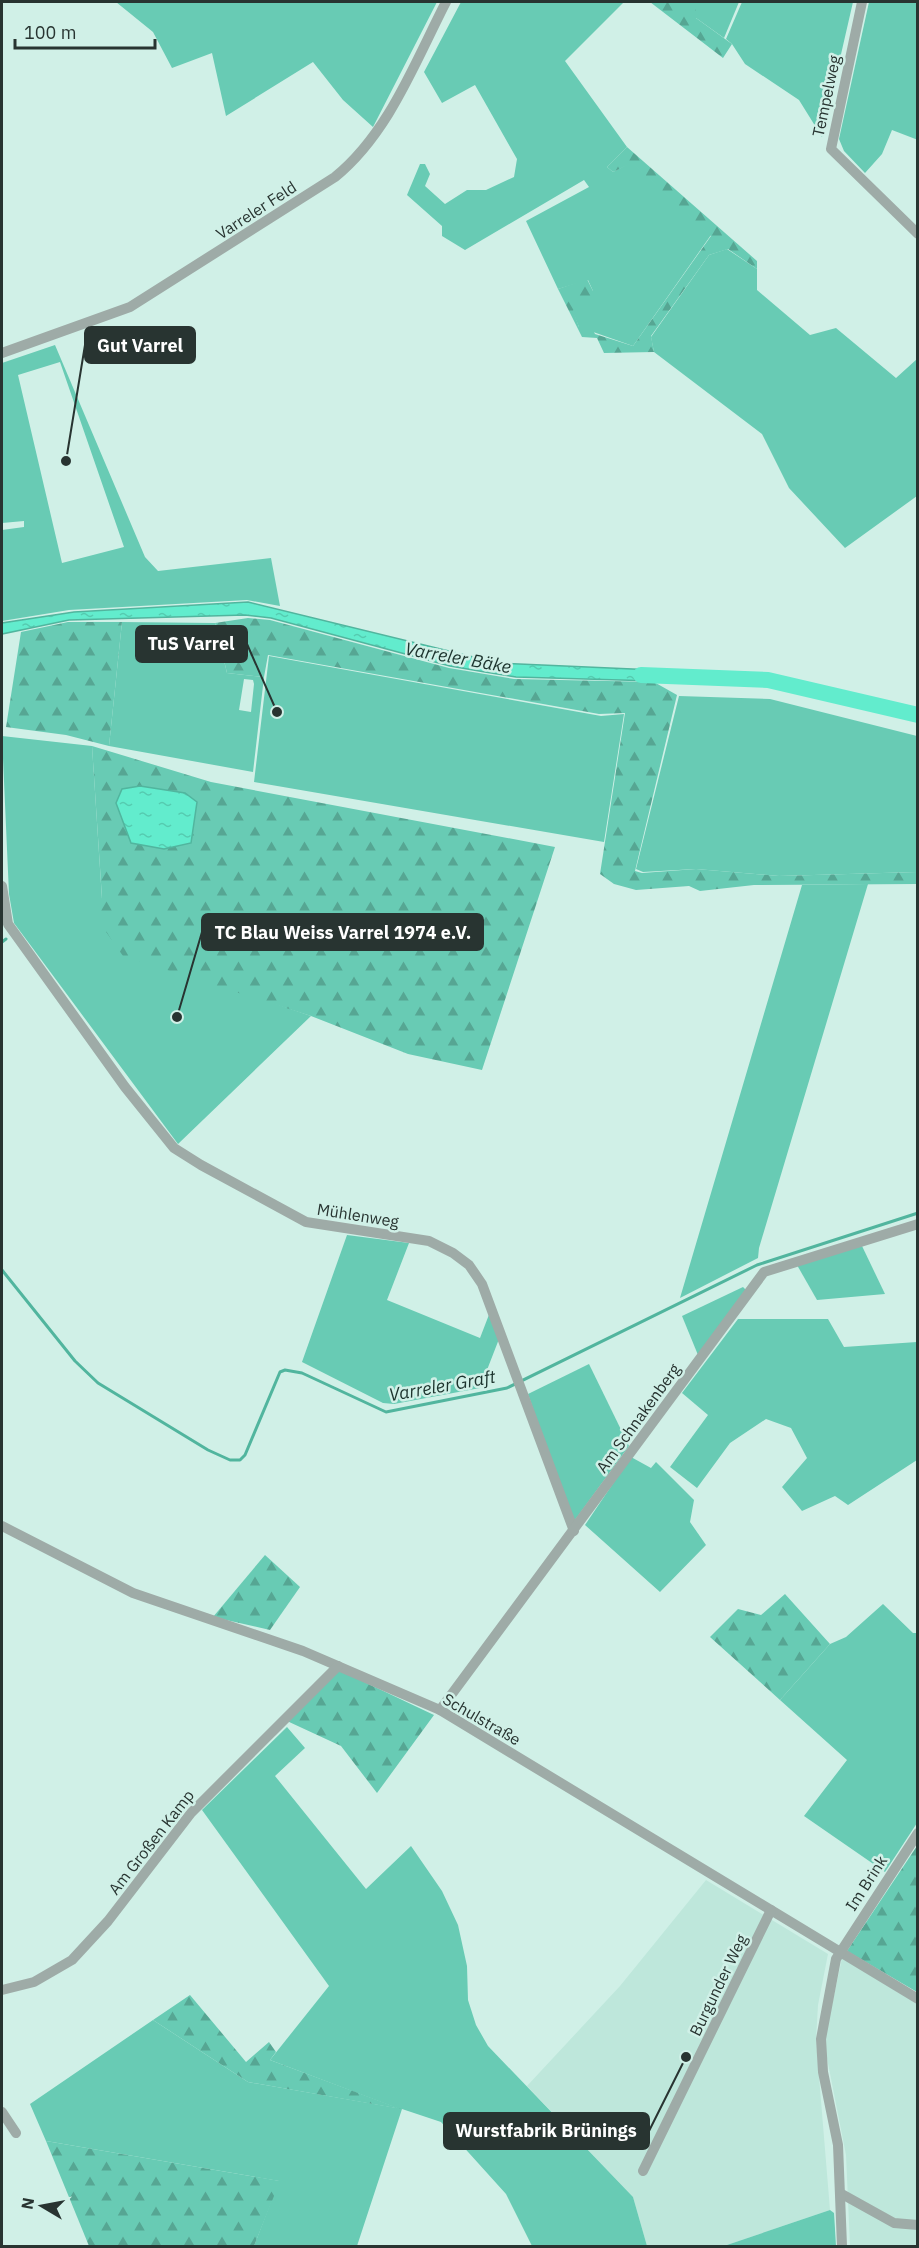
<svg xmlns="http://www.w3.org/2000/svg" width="919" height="2248" font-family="'IBM Plex Sans',sans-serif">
<defs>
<pattern id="forest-firs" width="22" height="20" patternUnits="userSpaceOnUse" patternTransform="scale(1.5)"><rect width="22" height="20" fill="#68cbb4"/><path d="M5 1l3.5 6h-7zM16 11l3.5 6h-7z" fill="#56a693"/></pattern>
<pattern id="water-ripples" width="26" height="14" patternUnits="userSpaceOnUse" patternTransform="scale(1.5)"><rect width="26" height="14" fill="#62eccd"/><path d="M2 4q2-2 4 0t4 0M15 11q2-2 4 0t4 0" fill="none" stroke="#55cbb0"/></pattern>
</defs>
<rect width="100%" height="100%" fill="#d0f0e7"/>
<g fill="#bee7db">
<polygon points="706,1880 828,1954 818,2005 816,2040 830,2210 724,2246 647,2246 633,2197 527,2086 620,1986"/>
<polygon points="842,1958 917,2004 917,2246 850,2246 846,2155 824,2043"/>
</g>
<g fill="#68cbb4" fill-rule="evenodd">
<polygon points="116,2 437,2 373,127 343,100 313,62 226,116 212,53 172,68 153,32"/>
<polygon points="461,2 624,2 565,61 627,147 607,167 613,172 632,162 711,235 633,346 579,327 572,310 593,291 588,280 558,289 526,221 589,187 584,180 465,250 442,236 442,226 407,195 420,164 425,164 430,174 425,186 445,204 467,190 486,190 514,177 517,159 475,85 442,103 424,72"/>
<polygon points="696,2 739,2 724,38 696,18"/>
<polygon points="742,2 853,2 822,137 799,100 745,64 732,44 726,39"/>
<polygon points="869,2 917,2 918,140 892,130 882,154 865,173 844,151 839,139"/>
<polygon points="727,249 757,269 757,290 810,335 836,328 896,378 917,359 917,496 845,548 789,488 762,434 654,352 651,337 709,255"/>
<path d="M55,345L145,557L158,571L271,558L280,606L247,600L69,610L2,621V530L24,527V521L2,523V363ZM60,362L124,547L62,563L18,375Z"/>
<path d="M122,622L215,623L227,673L264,677L253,772L109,746ZM244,679L253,680L254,684L251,712L239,710Z"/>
<polygon points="269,656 601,716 624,714 604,842 254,782"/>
<polygon points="679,696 770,699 917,736 917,872 779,876 696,869 643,872 636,869"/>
<polygon points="2,736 92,746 102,899 238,991 311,1016 178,1144 14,923 9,894"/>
<polygon points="868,884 759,1248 758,1258 680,1298 802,885"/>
<polygon points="347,1235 409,1243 387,1300 480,1338 490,1312 499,1339 480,1388 394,1404 383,1403 302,1362"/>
<polygon points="862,1246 885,1294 817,1300 797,1265"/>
<polygon points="743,1287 746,1290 698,1355 682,1316"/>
<polygon points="738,1319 828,1319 844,1347 917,1342 917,1460 848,1505 835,1496 802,1511 782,1487 807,1458 791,1428 766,1419 730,1443 697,1488 670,1467 708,1415 682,1393"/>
<polygon points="589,1364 629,1446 572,1524 528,1394"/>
<polygon points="631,1457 651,1468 656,1462 694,1500 690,1522 706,1545 660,1592 585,1525"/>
<polygon points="883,1604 913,1633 918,1633 917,1823 885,1872 804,1816 847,1760 780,1700 830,1644 846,1637"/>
<polygon points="287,1727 305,1748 275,1776 366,1889 411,1846 442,1891 458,1925 467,1966 468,2000 476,2025 488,2046 633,2197 647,2246 532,2246 506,2194 441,2122 402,2109 357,2246 254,2246 279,2181 46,2141 30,2104 153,2020 248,2082 397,2108 270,2060 329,1986 202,1810"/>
<polygon points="830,2210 834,2213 836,2246 724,2246"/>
</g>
<g fill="url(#forest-firs)">
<polygon points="650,2 696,2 696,18 732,44 723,58"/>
<polygon points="627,147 757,261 757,269 728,249 709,255 651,336 654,352 604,353 597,338 582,337 558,289 587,279 593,291 593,304 573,310 579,327 591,326 595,334 633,346 711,236 632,163 613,172 607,167"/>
<polygon points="248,618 270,620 449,668 514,679 654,682 677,695 635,871 642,873 696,869 779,876 917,872 917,884 754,885 700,891 689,886 636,890 614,884 600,874 625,713 599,714 268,655 264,677 227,673 215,623"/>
<polygon points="68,622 122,622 109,746 66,735 6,727 21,632"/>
<polygon points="92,746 211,782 555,847 482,1070 408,1054 311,1016 123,956 90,909 102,898"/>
<polygon points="265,1555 300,1587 270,1630 213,1617"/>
<polygon points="785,1594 830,1644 780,1700 710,1637 738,1609 761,1615"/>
<polygon points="339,1670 434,1715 377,1793 341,1746 287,1721"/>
<polygon points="917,1846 917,1992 847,1951"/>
<polygon points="190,1995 246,2062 269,2042 276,2052 270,2060 401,2109 248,2082 153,2020"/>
<polygon points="46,2141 280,2181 254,2246 89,2246"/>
</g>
<g fill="url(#water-ripples)" stroke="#51b59e" stroke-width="1.5">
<polygon points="248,602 498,663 655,670 662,676 655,681 516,677 485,672 450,666 271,618 245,615 69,620 2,634 2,623 74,612"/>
<polygon points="140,786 185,793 197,802 191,843 164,849 131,843 116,803 122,789"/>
</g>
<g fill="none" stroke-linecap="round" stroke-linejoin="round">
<g stroke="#51b59e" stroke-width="3">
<polyline points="2,942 6,939"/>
<polyline points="2,1270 75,1361 98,1383 208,1450 230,1460 240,1460 245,1455 280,1372 285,1370 302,1373 386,1412 507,1388 757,1265 918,1213"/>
</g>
<polyline stroke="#62eccd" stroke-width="16" points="641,675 768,680 918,715"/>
<g stroke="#9eaba7" stroke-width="10">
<polyline points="862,2 831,149 918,234"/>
<path d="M2,353L130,307L335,177C389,133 415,62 446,2"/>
<polyline points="2,886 8,924 125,1087 174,1148 201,1165 306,1222 429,1241 453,1253 469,1265 482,1284 574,1531"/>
<polyline points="2,1526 133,1593 303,1651 440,1710 918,1999"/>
<polyline points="440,1710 764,1272 918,1224"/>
<polyline points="2,1990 34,1982 72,1960 108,1921 191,1813 338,1666"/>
<polyline points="2,2112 16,2133"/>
<polyline points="643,2171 771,1910"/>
<polyline points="840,2193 894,2223 918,2225"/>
<polyline points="842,2246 838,2145 823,2072 821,2039 836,1959 918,1833"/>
</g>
</g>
<g text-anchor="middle" stroke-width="5" stroke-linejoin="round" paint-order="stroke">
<g font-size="16" fill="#283431" stroke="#d0f0e7">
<text transform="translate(826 96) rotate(-78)" y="6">Tempelweg</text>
<text transform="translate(256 210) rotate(-33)" y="6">Varreler Feld</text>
<text transform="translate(358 1215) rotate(9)" y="6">Mühlenweg</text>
<text transform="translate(638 1418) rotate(-54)" y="6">Am Schnakenberg</text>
<text transform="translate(482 1719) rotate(30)" y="6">Schulstraße</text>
<text transform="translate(151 1842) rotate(-52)" y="6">Am Großen Kamp</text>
<text transform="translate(866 1883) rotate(-57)" y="6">Im Brink</text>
<text transform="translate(718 1985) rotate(-64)" y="6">Burgunder Weg</text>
</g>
<g font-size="18" font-style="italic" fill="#1c332d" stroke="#d0f0e7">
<text transform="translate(458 658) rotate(10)" y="6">Varreler Bäke</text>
<text transform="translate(442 1386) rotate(-10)" y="6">Varreler Graft</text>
</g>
</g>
<path fill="none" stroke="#283431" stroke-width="2" d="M66 461L85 345M277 712L247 644M177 1017L202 932M686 2057L649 2131"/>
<g fill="#283431" stroke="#d0f0e7" stroke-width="2">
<circle cx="66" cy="461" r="6"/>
<circle cx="277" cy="712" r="6"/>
<circle cx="177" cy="1017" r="6"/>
<circle cx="686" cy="2057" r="6"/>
</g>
<g fill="#283431" stroke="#283431" stroke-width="2">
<rect x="85" y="327" width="110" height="36" rx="6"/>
<rect x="136" y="626" width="111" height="36" rx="6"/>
<rect x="202" y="914" width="281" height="36" rx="6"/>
<rect x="444" y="2113" width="205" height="36" rx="6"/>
</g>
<g font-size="18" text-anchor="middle" font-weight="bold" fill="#fff">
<text x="140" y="352">Gut Varrel</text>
<text x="191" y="650">TuS Varrel</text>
<text x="343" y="939">TC Blau Weiss Varrel 1974 e.V.</text>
<text x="546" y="2137">Wurstfabrik Brünings</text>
</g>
<rect width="919" height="2248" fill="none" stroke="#283431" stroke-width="6"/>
<g transform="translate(42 2206) rotate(280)" stroke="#d0f0e7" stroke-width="4.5" paint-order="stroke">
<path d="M0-4.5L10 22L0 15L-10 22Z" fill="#283431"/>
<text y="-9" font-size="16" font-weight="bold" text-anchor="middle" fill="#283431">N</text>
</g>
<path d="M15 39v9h140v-9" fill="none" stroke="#283431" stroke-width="3"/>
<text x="24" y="39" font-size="18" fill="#283431" stroke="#d0f0e7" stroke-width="4.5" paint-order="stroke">100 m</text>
</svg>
